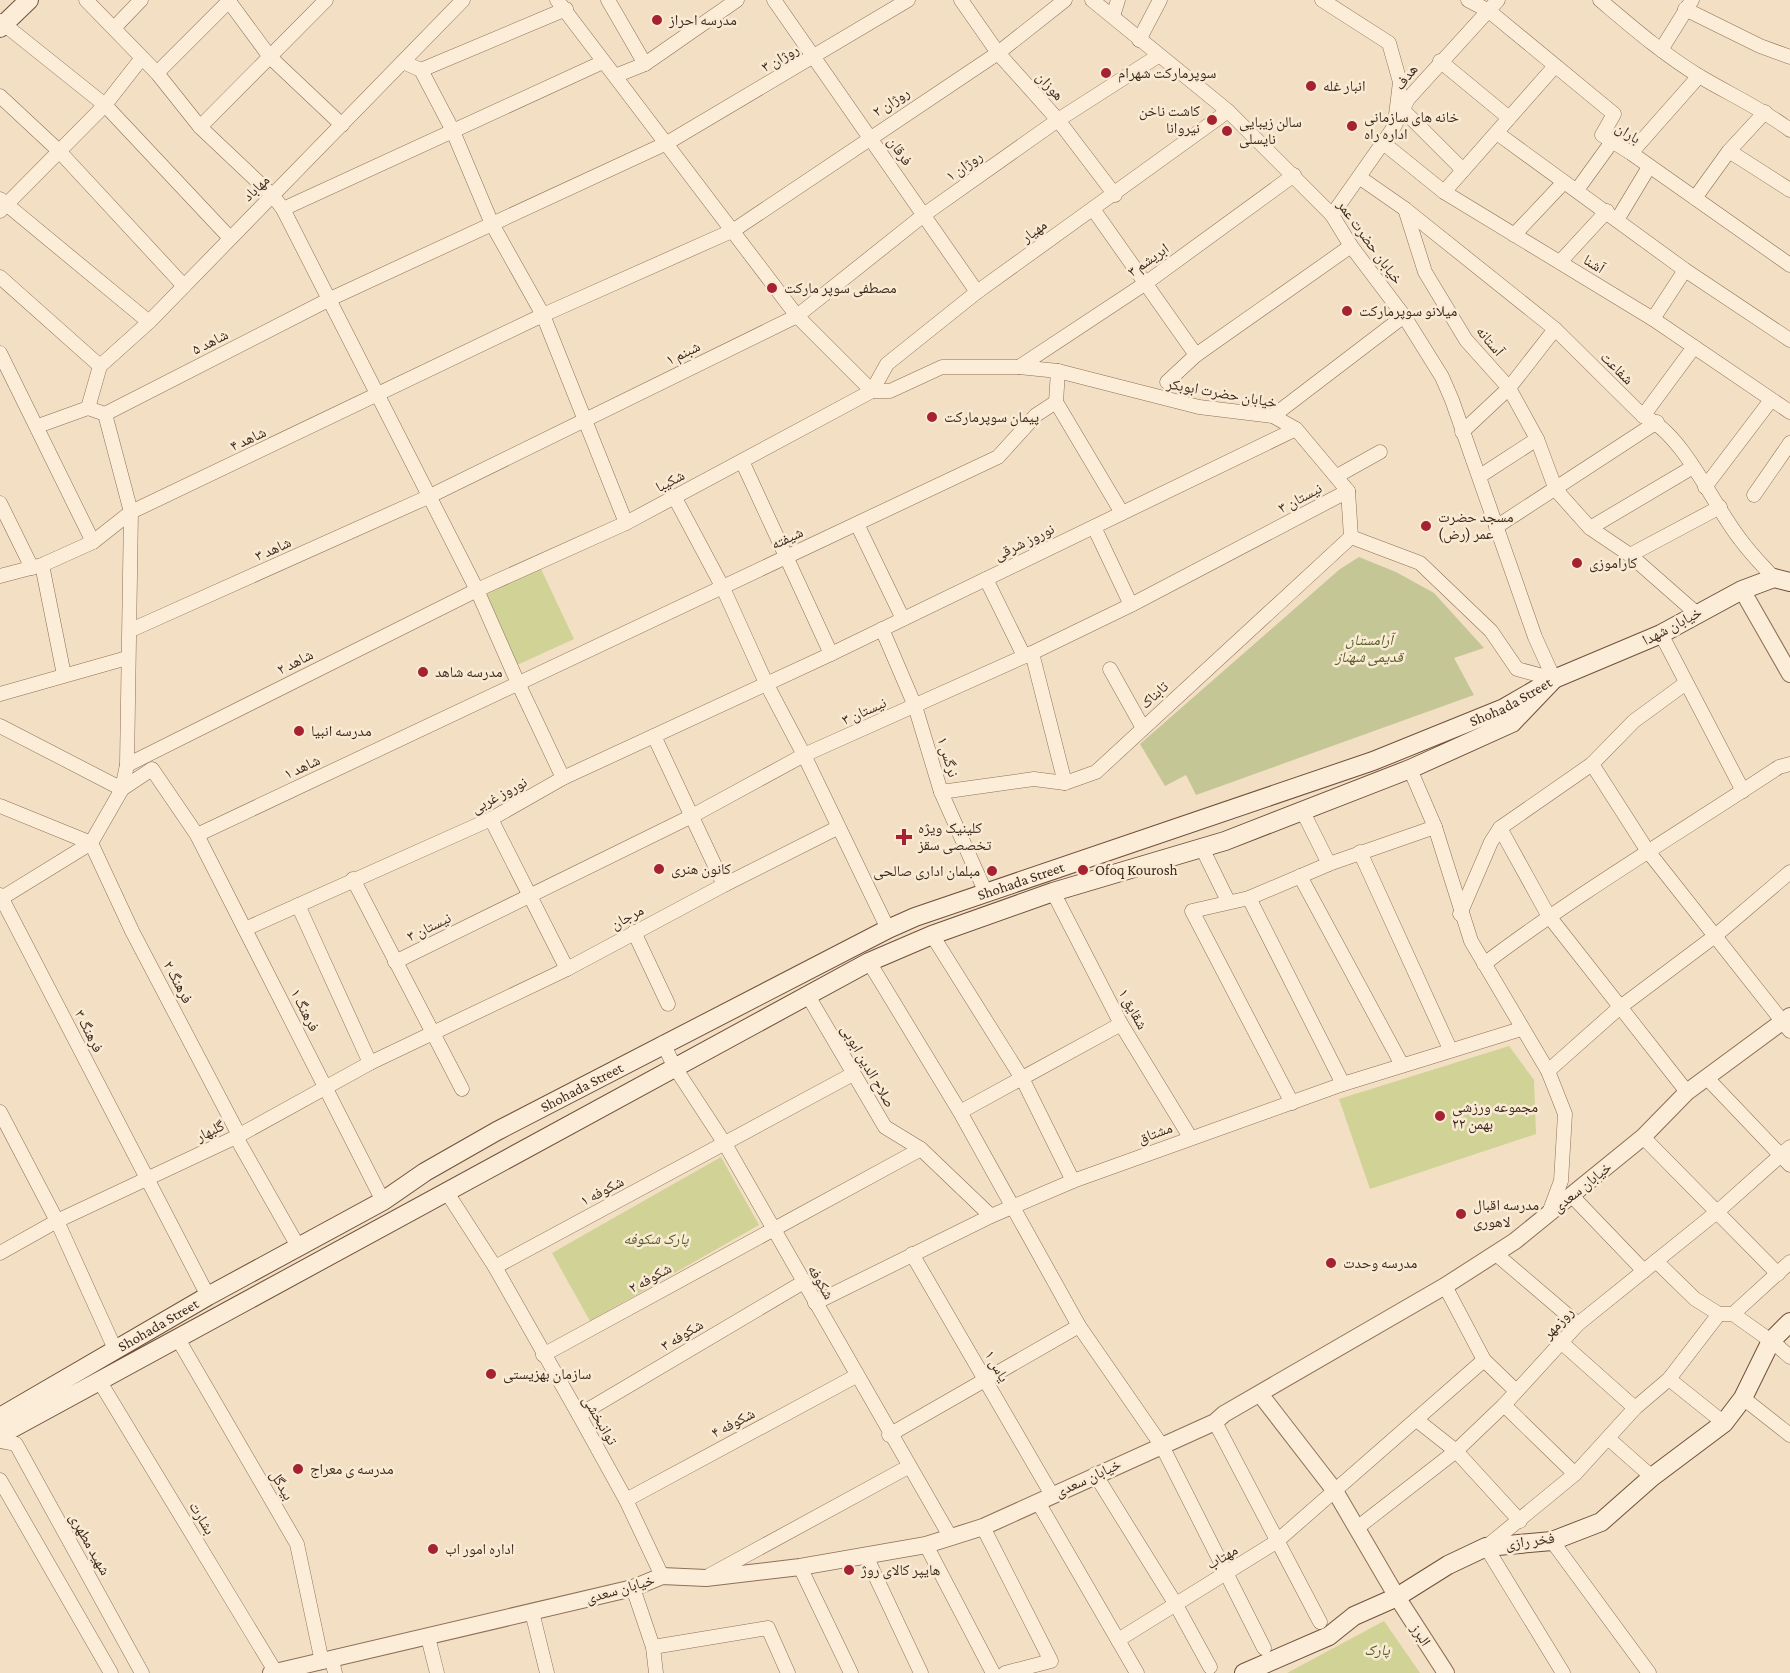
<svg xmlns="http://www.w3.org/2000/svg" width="1790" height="1673" font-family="'Crimson Pro','Noto Naskh Arabic',serif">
<rect width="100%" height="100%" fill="#f2dfc4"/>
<g fill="#d1d296">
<polygon points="541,569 574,639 517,665 485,595"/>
<polygon points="1509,1046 1534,1080 1536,1134 1370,1189 1339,1099"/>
<polygon points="721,1157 759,1225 590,1321 552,1253"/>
<polygon points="1384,1621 1420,1673 1287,1673"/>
</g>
<polygon fill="#c5c696" points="1359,557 1396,572 1434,593 1484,648 1454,658 1474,695 1196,795 1186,775 1165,786 1140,744 1340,569"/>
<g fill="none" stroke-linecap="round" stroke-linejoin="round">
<g stroke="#8f6f58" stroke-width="15">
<g id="minor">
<polyline points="86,0 157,73 200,127 273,196 283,209 477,590 518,683 563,778"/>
<polyline points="228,0 270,57 342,125"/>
<polyline points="557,0 797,316 872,391"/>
<polyline points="608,0 645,64"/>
<polyline points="774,0 977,292"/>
<polyline points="961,0 998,53 1058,120 1115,195"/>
<polyline points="1092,0 1228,111 1332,215 1351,246 1404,316 1442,377 1452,400 1535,637 1554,679"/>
<polyline points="1322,0 1389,43 1400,82 1396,115"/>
<polyline points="1468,0 1489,11 1614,114 1602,135 1631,153 1790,265"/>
<path d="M1600,0C1632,27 1663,54 1699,76C1729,94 1761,108 1790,130"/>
<polyline points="1685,9 1760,46 1790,57"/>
<polyline points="1113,16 1118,0"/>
<polyline points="0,21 105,105 229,237"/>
<polyline points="115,27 141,0"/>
<polyline points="1139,40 1160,0"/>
<polyline points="1661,50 1692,0"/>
<polyline points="1440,61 1509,118"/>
<polyline points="403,62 421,70 452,129 492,224 543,315 626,523"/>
<polyline points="421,70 566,9"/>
<polyline points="157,73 230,0"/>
<polyline points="615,76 645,64 737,0"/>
<polyline points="0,96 59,151 184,286"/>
<polyline points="1403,110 1463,170"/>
<polyline points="200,127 326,0"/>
<polyline points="1497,133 1685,270 1790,340"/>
<polyline points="1382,142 1444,192 1653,319 1790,412"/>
<polyline points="1729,151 1790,190"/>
<polyline points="1631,153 1699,76"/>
<path d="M1359,177L1405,209L1555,329L1643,416C1683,433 1713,505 1740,539C1750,553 1762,565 1774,578"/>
<polyline points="1577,190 1611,143"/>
<polyline points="1444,192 1555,66"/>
<polyline points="1695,198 1729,151 1765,112"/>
<polyline points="0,199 149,322"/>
<polyline points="283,209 603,62"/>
<polyline points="1093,209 1196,355"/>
<polyline points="1405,209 1425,272 1466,340 1509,388 1537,439 1556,490 1590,528 1630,555 1696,613"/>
<polyline points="0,211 105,105 141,59"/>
<polyline points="1332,215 1394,127 1408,99 1498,0"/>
<polyline points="1617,220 1649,167"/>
<polyline points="1514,235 1564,182"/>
<polyline points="1560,262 1607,211"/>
<polyline points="0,277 100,366"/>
<polyline points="1653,319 1685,270"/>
<polyline points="0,353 93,542"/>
<polyline points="1019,367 1146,283 1294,175"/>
<polyline points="1058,371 1056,402 1122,513"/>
<polyline points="1167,382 1196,355 1351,246"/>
<polyline points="872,391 887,364 977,292 1228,111"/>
<polyline points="88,408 100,366 149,322 463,0"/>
<polyline points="105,414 330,299 667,143 908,0"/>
<polyline points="1273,416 1404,316"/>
<polyline points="1643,416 1694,347"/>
<polyline points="38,426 88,408"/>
<polyline points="1462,432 1509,388 1555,329"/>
<polyline points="742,461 831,654"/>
<polyline points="1337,476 1380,452"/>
<polyline points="1480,476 1537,439"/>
<polyline points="1705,487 1771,400"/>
<polyline points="1754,495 1790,443"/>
<polyline points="675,498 723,588 766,683 804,755 888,929"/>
<polyline points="0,503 32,568"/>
<polyline points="857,524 903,619"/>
<polyline points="1094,527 1131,605"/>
<polyline points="1496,527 1657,422"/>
<polyline points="1590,528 1693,467"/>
<polyline points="1351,537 1420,563 1491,631 1517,669 1554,679"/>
<polyline points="1630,555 1720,507"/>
<polyline points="42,565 64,675"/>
<polyline points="0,576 42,565 93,542 131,512 543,315 734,230 998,53 1065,0"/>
<polyline points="986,579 1024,656"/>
<polyline points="882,629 915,706 941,792 986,893"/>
<polyline points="131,630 428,497 797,316 925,214 1058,120 1158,56"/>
<polyline points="1661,634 1743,791"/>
<polyline points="1032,653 1065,783"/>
<polyline points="1110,669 1143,728"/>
<polyline points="0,694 127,658"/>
<polyline points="0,726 122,789 152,769 197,835 383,1201"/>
<polyline points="654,736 724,885"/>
<polyline points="1592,764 1647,850 1790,1031"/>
<polyline points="127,765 477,590 626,523 872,391 890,391 942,367 1019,367 1058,371 1199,407 1273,416 1296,429 1348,491 1351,537"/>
<polyline points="1410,769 1435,827 1471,941 1548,1071 1565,1114 1561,1181 1549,1213"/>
<polyline points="941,792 1034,779 1065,783 1096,772 1351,537"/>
<polyline points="0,806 91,843 132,931 239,1135"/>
<polyline points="1303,812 1329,864"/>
<polyline points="491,819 567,969"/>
<polyline points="1500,828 1548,915 1687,1092"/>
<polyline points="197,835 998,457 1036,415 1056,402"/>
<polyline points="1202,848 1228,901"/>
<polyline points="1360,852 1450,1049"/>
<polyline points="1300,876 1402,1065"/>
<polyline points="353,879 462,1089"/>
<polyline points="1053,892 1121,1024 1190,1137"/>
<polyline points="0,895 208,1296"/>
<polyline points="1249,898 1343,1084"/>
<polyline points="0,899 91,843 122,789 127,765 131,512 105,414 88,408"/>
<polyline points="298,905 370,1063"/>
<polyline points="1460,914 1491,842 1500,828 1592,764 1634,721 1686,683"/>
<polyline points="245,929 491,819 563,778 831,654 1296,429"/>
<polyline points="634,932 668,1004"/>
<polyline points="932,935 1023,1080 1073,1181"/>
<polyline points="395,962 692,816 804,755 1032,653 1131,605 1348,491"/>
<polyline points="869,962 960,1112 1079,1326 1162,1446 1264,1648"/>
<path d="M1484,964C1578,893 1679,833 1779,767L1790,764"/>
<polyline points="807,994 885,1127 921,1149 991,1216"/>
<polyline points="663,1043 674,1066 725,1144 951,1538"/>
<polyline points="1548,1071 1619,1008 1715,936 1790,872"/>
<polyline points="1706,1077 1790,1165"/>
<polyline points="1292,1103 1192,911 1249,898 1329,864 1435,827"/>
<polyline points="0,1112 57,1221 115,1349"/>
<polyline points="960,1112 1121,1024"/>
<polyline points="236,1137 299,1248"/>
<polyline points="1643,1137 1778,1274"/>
<polyline points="446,1191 495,1267 579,1415 626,1500 662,1576"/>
<polyline points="1572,1196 1644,1271"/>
<polyline points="0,1253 57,1221 236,1137 370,1063 567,969 724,885 837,828"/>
<polyline points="912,1254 1052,1495"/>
<polyline points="1496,1254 1578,1324"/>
<polyline points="1656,1261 1695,1299 1719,1314 1733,1314 1771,1341"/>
<polyline points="495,1267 853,1074"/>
<polyline points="1445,1286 1484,1360 1516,1391"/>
<polyline points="815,1303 991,1216 1073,1181 1343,1084 1521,1029"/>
<polyline points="1733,1314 1790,1262"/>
<polyline points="178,1339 297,1544 322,1662"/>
<polyline points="1772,1341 1790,1357"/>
<polyline points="1562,1343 1635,1408"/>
<polyline points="543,1355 921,1149"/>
<polyline points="1669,1379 1724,1423"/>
<polyline points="100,1382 275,1671"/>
<polyline points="1743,1398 1790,1435"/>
<polyline points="1504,1405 1575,1474"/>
<polyline points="579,1415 802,1283"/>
<polyline points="1418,1421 1456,1451 1520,1521"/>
<polyline points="1215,1422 1320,1622"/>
<polyline points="889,1435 1079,1326"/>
<polyline points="1609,1439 1652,1477"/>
<polyline points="0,1441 16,1444 142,1673"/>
<polyline points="1095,1474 1175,1603 1210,1667"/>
<polyline points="0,1480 111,1673"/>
<polyline points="626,1500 856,1376"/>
<polyline points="1038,1502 1137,1673"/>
<polyline points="983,1527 1051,1661 1005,1673"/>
<polyline points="1357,1528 1456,1451 1504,1405 1578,1324 1717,1212 1790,1147"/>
<polyline points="1552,1541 1649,1673"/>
<polyline points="926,1545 993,1673"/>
<polyline points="866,1556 921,1673"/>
<polyline points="800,1567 851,1673"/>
<polyline points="710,1575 908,1467"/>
<polyline points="633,1588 653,1647 656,1673"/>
<polyline points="532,1612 547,1673"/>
<polyline points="428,1637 437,1673"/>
<polyline points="1118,1640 1276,1542 1484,1360"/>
<polyline points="653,1647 768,1628 788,1673"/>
<polyline points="332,1660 335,1673"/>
<polyline points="1563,1673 1486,1547 1575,1474 1635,1408 1669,1379 1719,1314"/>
</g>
</g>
<g stroke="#8f6f58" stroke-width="18">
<g id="tertiary">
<polyline points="1742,590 1790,674"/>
<polyline points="1260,1394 1335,1491 1397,1597 1446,1673"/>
<polyline points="271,1673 633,1588 662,1576 706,1578 800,1567 926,1545 983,1527 1215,1422 1224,1414 1445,1286 1515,1241 1643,1137 1687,1092 1790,1016"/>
</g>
</g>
<g stroke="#71503b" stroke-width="20">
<g id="secondary">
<polyline points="0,28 29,0"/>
<polyline points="1554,679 1661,634 1742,590 1774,578 1790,582"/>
<path id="s1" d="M0,1417L208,1296L383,1201L425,1172L497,1131L888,929L915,917L1373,761L1504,708L1554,679L1512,723L1410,769L1225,841L1053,892L932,935L869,962L0,1435"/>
<polyline points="1244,1673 1329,1636 1354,1616 1397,1597 1448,1565 1486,1547 1552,1541 1601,1522 1652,1477 1724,1423 1743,1398 1771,1341 1790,1322"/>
</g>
</g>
<use href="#minor" stroke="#fcedd8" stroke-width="14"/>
<use href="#tertiary" stroke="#fcedd8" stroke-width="16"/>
<use href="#secondary" stroke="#fcedd8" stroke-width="18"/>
</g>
<g fill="#a42231" stroke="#f9ead4" stroke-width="2">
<circle cx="657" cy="20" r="6"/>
<circle cx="1106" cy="73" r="6"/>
<circle cx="1311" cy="86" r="6"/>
<circle cx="1212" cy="120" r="6"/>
<circle cx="1352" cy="126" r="6"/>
<circle cx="1227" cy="131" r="6"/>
<circle cx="772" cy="288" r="6"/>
<circle cx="1347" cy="311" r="6"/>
<circle cx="932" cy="417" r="6"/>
<circle cx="1426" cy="526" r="6"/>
<circle cx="1577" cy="563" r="6"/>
<circle cx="423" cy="672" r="6"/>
<circle cx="299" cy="731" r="6"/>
<path d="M901 828h6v6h6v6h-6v6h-6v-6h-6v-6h6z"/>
<circle cx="659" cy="869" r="6"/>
<circle cx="1083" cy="870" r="6"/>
<circle cx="992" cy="871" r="6"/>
<circle cx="1440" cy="1116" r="6"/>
<circle cx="1461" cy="1214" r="6"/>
<circle cx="1331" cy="1263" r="6"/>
<circle cx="491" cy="1374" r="6"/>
<circle cx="298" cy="1469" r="6"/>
<circle cx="433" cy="1549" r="6"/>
<circle cx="849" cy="1570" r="6"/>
</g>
<g text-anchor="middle" stroke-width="5" stroke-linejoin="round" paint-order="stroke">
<g font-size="15" fill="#3e2a1d" stroke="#f9ead4" text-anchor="start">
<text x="669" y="25">مدرسه احراز</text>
<text x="1118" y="78">سوپرمارکت شهرام</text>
<text x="1323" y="91">انبار غله</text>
<text x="1200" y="116" text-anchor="end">کاشت ناخن<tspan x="1200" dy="17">نیروانا</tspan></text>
<text x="1364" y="122">خانه های سازمانی<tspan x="1364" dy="17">اداره راه</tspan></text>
<text x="1239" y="127">سالن زیبایی<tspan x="1239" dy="17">نایسلی</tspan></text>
<text x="784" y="293">مصطفی سوپر مارکت</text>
<text x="1359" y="316">میلانو سوپرمارکت</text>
<text x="944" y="422">پیمان سوپرمارکت</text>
<text x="1438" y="522">مسجد حضرت<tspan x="1438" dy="17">عمر (رض)</tspan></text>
<text x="1589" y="568">کاراموزی</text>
<text x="435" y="677">مدرسه شاهد</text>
<text x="311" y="736">مدرسه انبیا</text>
<text x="918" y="833">کلینیک ویژه<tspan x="918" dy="17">تخصصی سقز</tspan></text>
<text x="671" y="874">کانون هنری</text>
<text x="1095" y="875">Ofoq Kourosh</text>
<text x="980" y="876" text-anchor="end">مبلمان اداری صالحی</text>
<text x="1452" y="1112">مجموعه ورزشی<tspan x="1452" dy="17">۲۲ بهمن</tspan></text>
<text x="1473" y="1210">مدرسه اقبال<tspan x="1473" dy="17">لاهوری</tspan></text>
<text x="1343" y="1268">مدرسه وحدت</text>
<text x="503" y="1379">سازمان بهزیستی</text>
<text x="310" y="1474">مدرسه ی معراج</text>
<text x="445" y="1554">اداره امور اب</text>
<text x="861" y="1575">هایپر کالای روژ</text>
</g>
<g font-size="15" fill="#3e2a1d" stroke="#f9ead4">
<text transform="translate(780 58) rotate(-30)" y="5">روژان ۳</text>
<text transform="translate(1406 77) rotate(-52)" y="5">هدف</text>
<text transform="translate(1050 86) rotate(48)" y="5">هوزان</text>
<text transform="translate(891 102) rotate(-33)" y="5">روژان ۲</text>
<text transform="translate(1628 133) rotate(32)" y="5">باران</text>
<text transform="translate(900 151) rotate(55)" y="5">فرقان</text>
<text transform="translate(964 166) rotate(-35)" y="5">روژان ۱</text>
<text transform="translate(256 188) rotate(-44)" y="5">مهاباد</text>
<text transform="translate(1034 231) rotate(-36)" y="5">مهیار</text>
<text transform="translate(1370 242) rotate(54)" y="5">خیابان حضرت عمر</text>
<text transform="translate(1148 260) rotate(-35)" y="5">ابریشم ۳</text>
<text transform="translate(1594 264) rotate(32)" y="5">آشنا</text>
<text transform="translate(1490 341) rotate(50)" y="5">آستانه</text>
<text transform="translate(210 342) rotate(-27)" y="5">شاهد ۵</text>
<text transform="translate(683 353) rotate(-26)" y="5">شبنم ۱</text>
<text transform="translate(1617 368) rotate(45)" y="5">شفاعت</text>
<text transform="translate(1222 393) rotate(10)" y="5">خیابان حضرت ابوبکر</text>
<text transform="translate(248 439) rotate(-25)" y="5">شاهد ۴</text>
<text transform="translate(670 481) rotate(-28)" y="5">شکیبا</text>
<text transform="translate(1300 498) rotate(-28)" y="5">نیستان ۳</text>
<text transform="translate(787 538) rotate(-25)" y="5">شیفته</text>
<text transform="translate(1024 542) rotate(-26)" y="5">نوروز شرقی</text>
<text transform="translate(273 549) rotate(-24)" y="5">شاهد ۳</text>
<text transform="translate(1672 626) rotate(-28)" y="5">خیابان شهدا</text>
<text transform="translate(295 662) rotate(-27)" y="5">شاهد ۲</text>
<text transform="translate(1154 695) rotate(-43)" y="5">تابناک</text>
<text dy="5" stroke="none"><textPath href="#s1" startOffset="1677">Shohada Street</textPath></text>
<text transform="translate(864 711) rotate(-24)" y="5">نیستان ۳</text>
<text transform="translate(948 757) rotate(73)" y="5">نرگس ۱</text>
<text transform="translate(302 767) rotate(-25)" y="5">شاهد ۱</text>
<text transform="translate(499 795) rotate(-28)" y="5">نوروز غربی</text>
<text dy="5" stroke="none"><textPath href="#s1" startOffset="1155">Shohada Street</textPath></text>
<text transform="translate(627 917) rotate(-28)" y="5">مرجان</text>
<text transform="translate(429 927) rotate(-26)" y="5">نیستان ۳</text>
<text transform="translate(178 982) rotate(62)" y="5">فرهنگ ۲</text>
<text transform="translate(1133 1009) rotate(61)" y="5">شقایق ۱</text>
<text transform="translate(305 1010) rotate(63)" y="5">فرهنگ ۱</text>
<text transform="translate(89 1031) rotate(63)" y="5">فرهنگ ۳</text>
<text transform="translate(868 1066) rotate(60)" y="5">صلاح الدین ابوبی</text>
<text dy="5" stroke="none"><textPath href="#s1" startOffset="669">Shohada Street</textPath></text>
<text transform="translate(210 1131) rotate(-26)" y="5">گلبهار</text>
<text transform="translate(1155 1133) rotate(-20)" y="5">مشتاق</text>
<text transform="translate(1582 1187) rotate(-39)" y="5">خیابان سعدی</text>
<text transform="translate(602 1191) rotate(-28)" y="5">شکوفه ۱</text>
<text transform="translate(650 1278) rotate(-29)" y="5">شکوفه ۲</text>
<text transform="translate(821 1282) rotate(60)" y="5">شکوفه</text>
<text transform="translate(1558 1323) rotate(-47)" y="5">روزمهر</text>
<text dy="5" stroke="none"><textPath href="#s1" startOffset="183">Shohada Street</textPath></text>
<text transform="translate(682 1335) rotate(-31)" y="5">شکوفه ۳</text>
<text transform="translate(997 1366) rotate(60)" y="5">یاس ۱</text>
<text transform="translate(600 1420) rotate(60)" y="5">توانبخشی</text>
<text transform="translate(733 1423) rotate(-28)" y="5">شکوفه ۴</text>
<text transform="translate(1088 1478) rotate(-25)" y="5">خیابان سعدی</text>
<text transform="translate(282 1485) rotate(60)" y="5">بیدگل</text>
<text transform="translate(202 1518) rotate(59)" y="5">بشارت</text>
<text transform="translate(1530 1541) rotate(-8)" y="5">فخر رازی</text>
<text transform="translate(90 1544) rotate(61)" y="5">شهید مطهری</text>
<text transform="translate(1222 1557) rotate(-31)" y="5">مهتاب</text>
<text transform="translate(620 1589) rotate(-16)" y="5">خیابان سعدی</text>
<text transform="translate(1421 1635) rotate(57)" y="5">البرز</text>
</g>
<g font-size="15" font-style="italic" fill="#545c22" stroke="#f9ead4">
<text x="1369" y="645">آرامستان<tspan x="1369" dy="17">قدیمی شهناز</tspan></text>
<text x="656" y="1244">پارک شکوفه</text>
<text x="1377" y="1655">پارک</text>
</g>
</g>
</svg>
